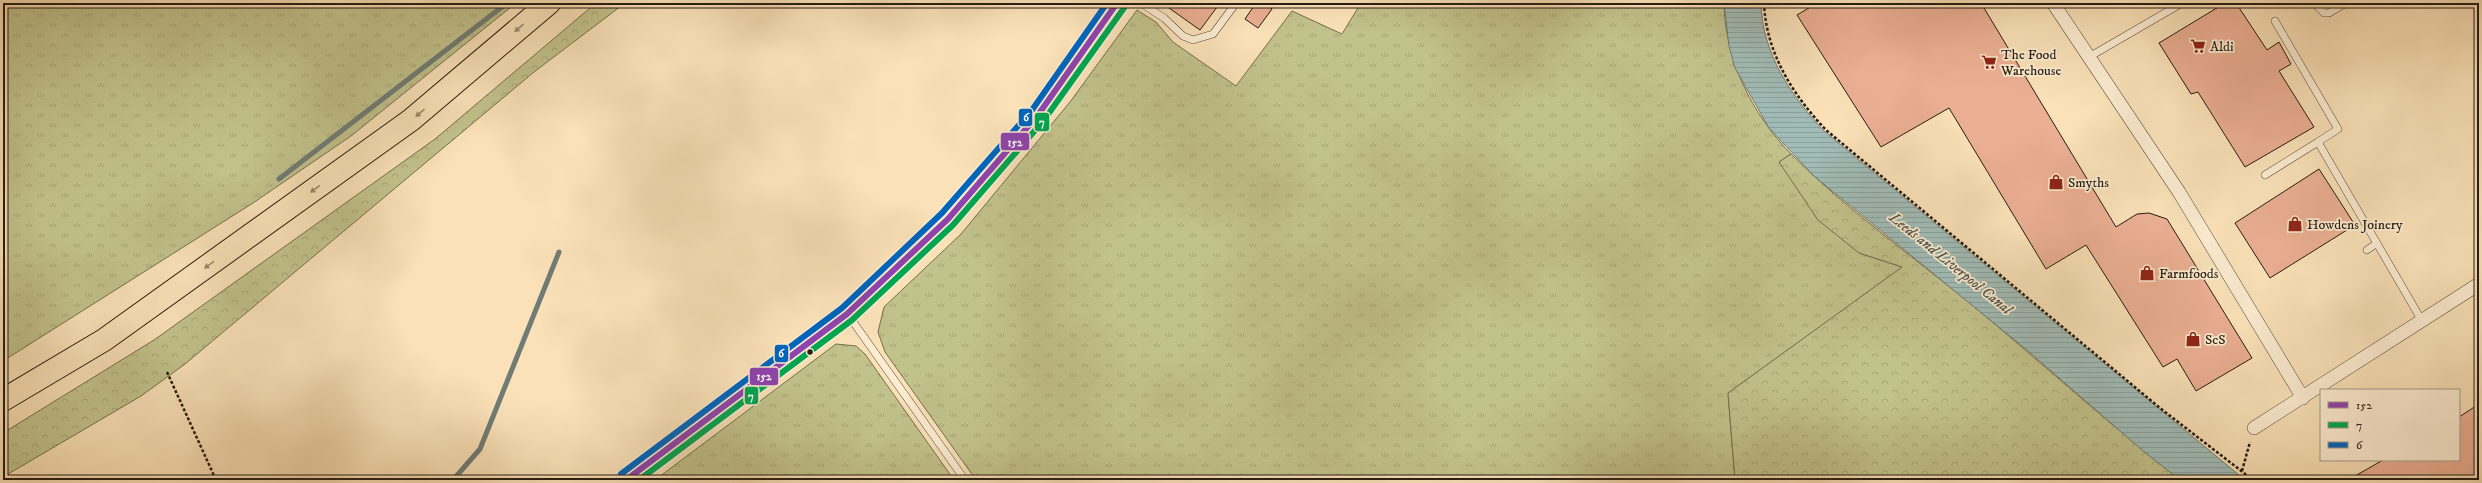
<svg xmlns="http://www.w3.org/2000/svg" width="2482" height="483" font-family="'IM FELL DW Pica',serif">
<defs>
<pattern id="grass-tufts" width="24" height="20" patternUnits="userSpaceOnUse"><rect width="24" height="20" fill="#c2c28c"/><path d="M3 7l-1-3M5 7V3M7 7l1-3M15 17l-1-3M17 17v-4M19 17l1-3" fill="none" stroke="#a7a678"/></pattern>
<pattern id="forest-crowns" width="20" height="18" patternUnits="userSpaceOnUse"><rect width="20" height="18" fill="#c2c28c"/><path d="M2 6a3 3 0 1 1 6 0M12 15a3 3 0 1 1 6 0" fill="none" stroke="#a7a678"/></pattern>
<pattern id="water-rules" width="6" height="5" patternUnits="userSpaceOnUse"><rect width="6" height="5" fill="#a1bcb7"/><path d="M0 2.5h6" fill="none" stroke="#8aa19c"/></pattern>
</defs>
<rect width="100%" height="100%" fill="#fae1b8"/>
<filter id="stains"><feTurbulence type="fractalNoise" baseFrequency=".005" numOctaves="4"/><feColorMatrix values="0 0 0 0 .2 0 0 0 0 .09 0 0 0 0 .02 0 0 0 .5 -.17"/></filter>
<radialGradient id="worn" r=".72"><stop offset=".6" stop-color="#630" stop-opacity="0"/><stop offset="1" stop-color="#630" stop-opacity=".3"/></radialGradient>
<g fill="url(#grass-tufts)" stroke="#746f4f">
<polygon points="9,3 516,3 351,136 253,203 3,361 3,18"/>
<path d="M1361,3H1724C1725,60 1752,114 1791,154L1779,162L1859,253L1903,267L1728,393L1735,480H976L885,352L878,332L884,307L961,234L1070,102L1137,10L1156,22L1173,42L1236,86L1292,11L1342,34Z"/>
<polygon points="836,344 856,346 865,354 954,480 655,480"/>
</g>
<g fill="url(#forest-crowns)" stroke="#746f4f">
<polygon points="596,3 625,3 534,72 185,364 141,396 3,477 3,433 154,340 435,139"/>
<path d="M1791,154C1846,209 1911,255 1972,305C2042,363 2109,424 2180,480H1735L1728,393L1902,267L1859,253L1818,220L1779,162Z"/>
</g>
<path fill="url(#water-rules)" stroke="#707c75" d="M1724,3H1761C1762,53 1791,96 1824,131L2245,480H2180L2143,451L2028,351L1814,176L1769,128L1735,68L1729,46Z"/>
<g fill="none" stroke-linecap="round" stroke-linejoin="round">
<g stroke="#707c75" stroke-width="5">
<polyline points="279,179 507,3"/>
<polyline points="453,480 480,449 559,252"/>
</g>
</g>
<g fill="#ebaf93" stroke="#261c12">
<polygon points="1162,3 1220,3 1200,30"/>
<polygon points="1256,3 1264,3 1272,9 1258,28 1245,19"/>
<polygon points="1817,3 1981,3 2116,227 2137,214 2149,213 2167,219 2252,358 2196,391 2177,359 2163,367 2086,245 2046,269 1949,108 1881,147 1797,15"/>
<polygon points="2225,3 2236,3 2267,50 2279,42 2291,64 2279,71 2314,127 2245,167 2198,92 2191,94 2159,43"/>
<polygon points="2319,169 2355,225 2270,278 2235,223"/>
<polygon points="2479,404 2479,480 2348,480 2383,460 2459,460 2459,417"/>
</g>
<g fill="none" stroke-linecap="round" stroke-linejoin="round">
<g stroke="#5b4d3c" stroke-width="8">
<g id="service">
<polyline points="1141,3 1164,18 1183,36 1193,40 1213,34 1236,3"/>
<polyline points="2314,3 2324,13 2329,13 2346,3"/>
<polyline points="2275,21 2338,129 2318,142"/>
<polyline points="2089,57 2182,3"/>
<polyline points="2265,175 2318,142 2422,321"/>
<polyline points="2367,250 2377,243"/>
<polyline points="849,316 965,480"/>
</g>
</g>
<g stroke="#5b4d3c" stroke-width="14">
<g id="minor">
<polyline points="2053,3 2179,192 2303,398"/>
<polyline points="2254,428 2479,284"/>
</g>
</g>
<g stroke="#261c12" stroke-width="22">
<polyline id="primary" points="626,480 847,314 948,219 1038,115 1117,3"/>
</g>
<g stroke="#261c12" stroke-width="24">
<polyline id="motorway" points="3,400 104,340 411,120 549,3"/>
</g>
<g stroke="#261c12" stroke-width="2.5" stroke-dasharray="3 2" stroke-linecap="butt">
<path d="M1764,3C1766,53 1793,95 1826,130L2160,408L2253,480"/>
<polyline points="167,372 216,480"/>
<polyline points="2242,471 2250,442"/>
</g>
<use href="#service" stroke="#fcecd1" stroke-width="7"/>
<use href="#minor" stroke="#fcecd1" stroke-width="13"/>
<use href="#primary" stroke="#fae1b8" stroke-width="21"/>
<use href="#motorway" stroke="#fae1b8" stroke-width="22"/>
<g stroke="#fcecd1" stroke-width="9">
<polyline id="bus-1" points="626,480 847,314 948,219 1038,115 1117,3"/>
</g>
<g stroke="#fcecd1" stroke-width="9">
<polyline id="bus-2" points="639,480 852,320 953,225 1044,120 1124,8"/>
</g>
<g stroke="#fcecd1" stroke-width="9">
<polyline id="bus-3" points="621,474 842,308 942,213 1032,110 1107,3"/>
</g>
<use href="#bus-1" stroke="#8e44ad" stroke-width="6"/>
<use href="#bus-2" stroke="#00a651" stroke-width="6"/>
<use href="#bus-3" stroke="#0065bd" stroke-width="6"/>
</g>
<defs><path id="oneway-solid" d="M-6-.8H1V-3.2L6.5 0L1 3.2V.8H-6Z"/></defs>
<g fill="#9b886d">
<use href="#oneway-solid" transform="translate(519 28) rotate(139)"/>
<use href="#oneway-solid" transform="translate(420 113) rotate(139)"/>
<use href="#oneway-solid" transform="translate(315 189) rotate(144)"/>
<use href="#oneway-solid" transform="translate(209 265) rotate(144)"/>
</g>
<defs>
<g id="supermarket-bare" transform="scale(1.2)"><path d="M-6-5.5h2.5l.6 2H6L4.5 2H-2.5L-4.4-4H-6ZM-1.5 3.2a1.3 1.3 0 1 0 .1 0ZM3 3.2a1.3 1.3 0 1 0 .1 0Z" fill="#8f2418" stroke="#fcecd1" stroke-width="2.5" paint-order="stroke"/></g>
<g id="shop-bare" transform="scale(1.2)"><path d="M-5-2.5h2.3a2.7 3.5 0 0 1 5.4 0H5L5.5 6h-11ZM-1.5-2.5h3a1.5 2.3 0 0 0-3 0Z" fill="#8f2418" stroke="#fcecd1" stroke-width="2.5" paint-order="stroke"/></g>
</defs>
<g fill-rule="evenodd">
<use href="#supermarket-bare" x="2198" y="46"/>
<use href="#supermarket-bare" x="1989" y="62"/>
<use href="#shop-bare" x="2056" y="182"/>
<use href="#shop-bare" x="2295" y="224"/>
<use href="#shop-bare" x="2147" y="273"/>
<use href="#shop-bare" x="2193" y="339"/>
</g>
<circle fill="#261c12" stroke="#fcecd1" stroke-width="1.5" cx="810" cy="352" r="3.5"/>
<g text-anchor="middle" stroke-width="3.5" stroke-linejoin="round" paint-order="stroke">
<g font-size="14" fill="#261c12" stroke="#fcecd1" text-anchor="start">
<text x="2210" y="51">Aldi</text>
<text x="2001" y="59">The Food<tspan x="2001" dy="16">Warehouse</tspan></text>
<text x="2068" y="187">Smyths</text>
<text x="2307" y="229">Howdens Joinery</text>
<text x="2159" y="278">Farmfoods</text>
<text x="2205" y="344">ScS</text>
</g>
<g font-size="15" font-style="italic" fill="#51544c" stroke="#fcecd1">
<text transform="translate(1951 263) rotate(39)" y="5">Leeds and Liverpool Canal</text>
</g>
</g>
<g stroke="#fcecd1" stroke-width="1.5">
<rect x="1018" y="108" width="15" height="19" rx="4" fill="#0065bd"/>
<rect x="1034" y="112" width="16" height="20" rx="4" fill="#00a651"/>
<rect x="1000" y="132" width="30" height="19" rx="4" fill="#8e44ad"/>
<rect x="774" y="344" width="15" height="19" rx="4" fill="#0065bd"/>
<rect x="749" y="367" width="30" height="19" rx="4" fill="#8e44ad"/>
<rect x="744" y="386" width="15" height="19" rx="4" fill="#00a651"/>
</g>
<g font-size="11" text-anchor="middle" font-weight="bold" fill="#fff">
<text x="1026" y="121">6</text>
<text x="1042" y="126">7</text>
<text x="1015" y="146">152</text>
<text x="781" y="357">6</text>
<text x="764" y="380">152</text>
<text x="751" y="400">7</text>
</g>
<rect width="2482" height="483" fill="none" stroke="#fae1b8" stroke-width="16"/>
<rect x="4" y="4" width="2474" height="475" fill="none" stroke="#261c12" stroke-width="2"/>
<rect x="8" y="8" width="2466" height="467" fill="none" stroke="#261c12"/>
<rect x="2320" y="389" width="140" height="72" fill="#fcecd1" stroke="#a69985"/>
<rect x="2328" y="402" width="20" height="6" fill="#8e44ad" stroke="#a69985"/>
<text x="2356" y="409" font-size="12" fill="#261c12">152</text>
<rect x="2328" y="422" width="20" height="6" fill="#00a651" stroke="#a69985"/>
<text x="2356" y="429" font-size="12" fill="#261c12">7</text>
<rect x="2328" y="442" width="20" height="6" fill="#0065bd" stroke="#a69985"/>
<text x="2356" y="449" font-size="12" fill="#261c12">6</text>
<rect width="100%" height="100%" filter="url(#stains)"/>
<rect width="100%" height="100%" fill="url(#worn)"/>
</svg>
